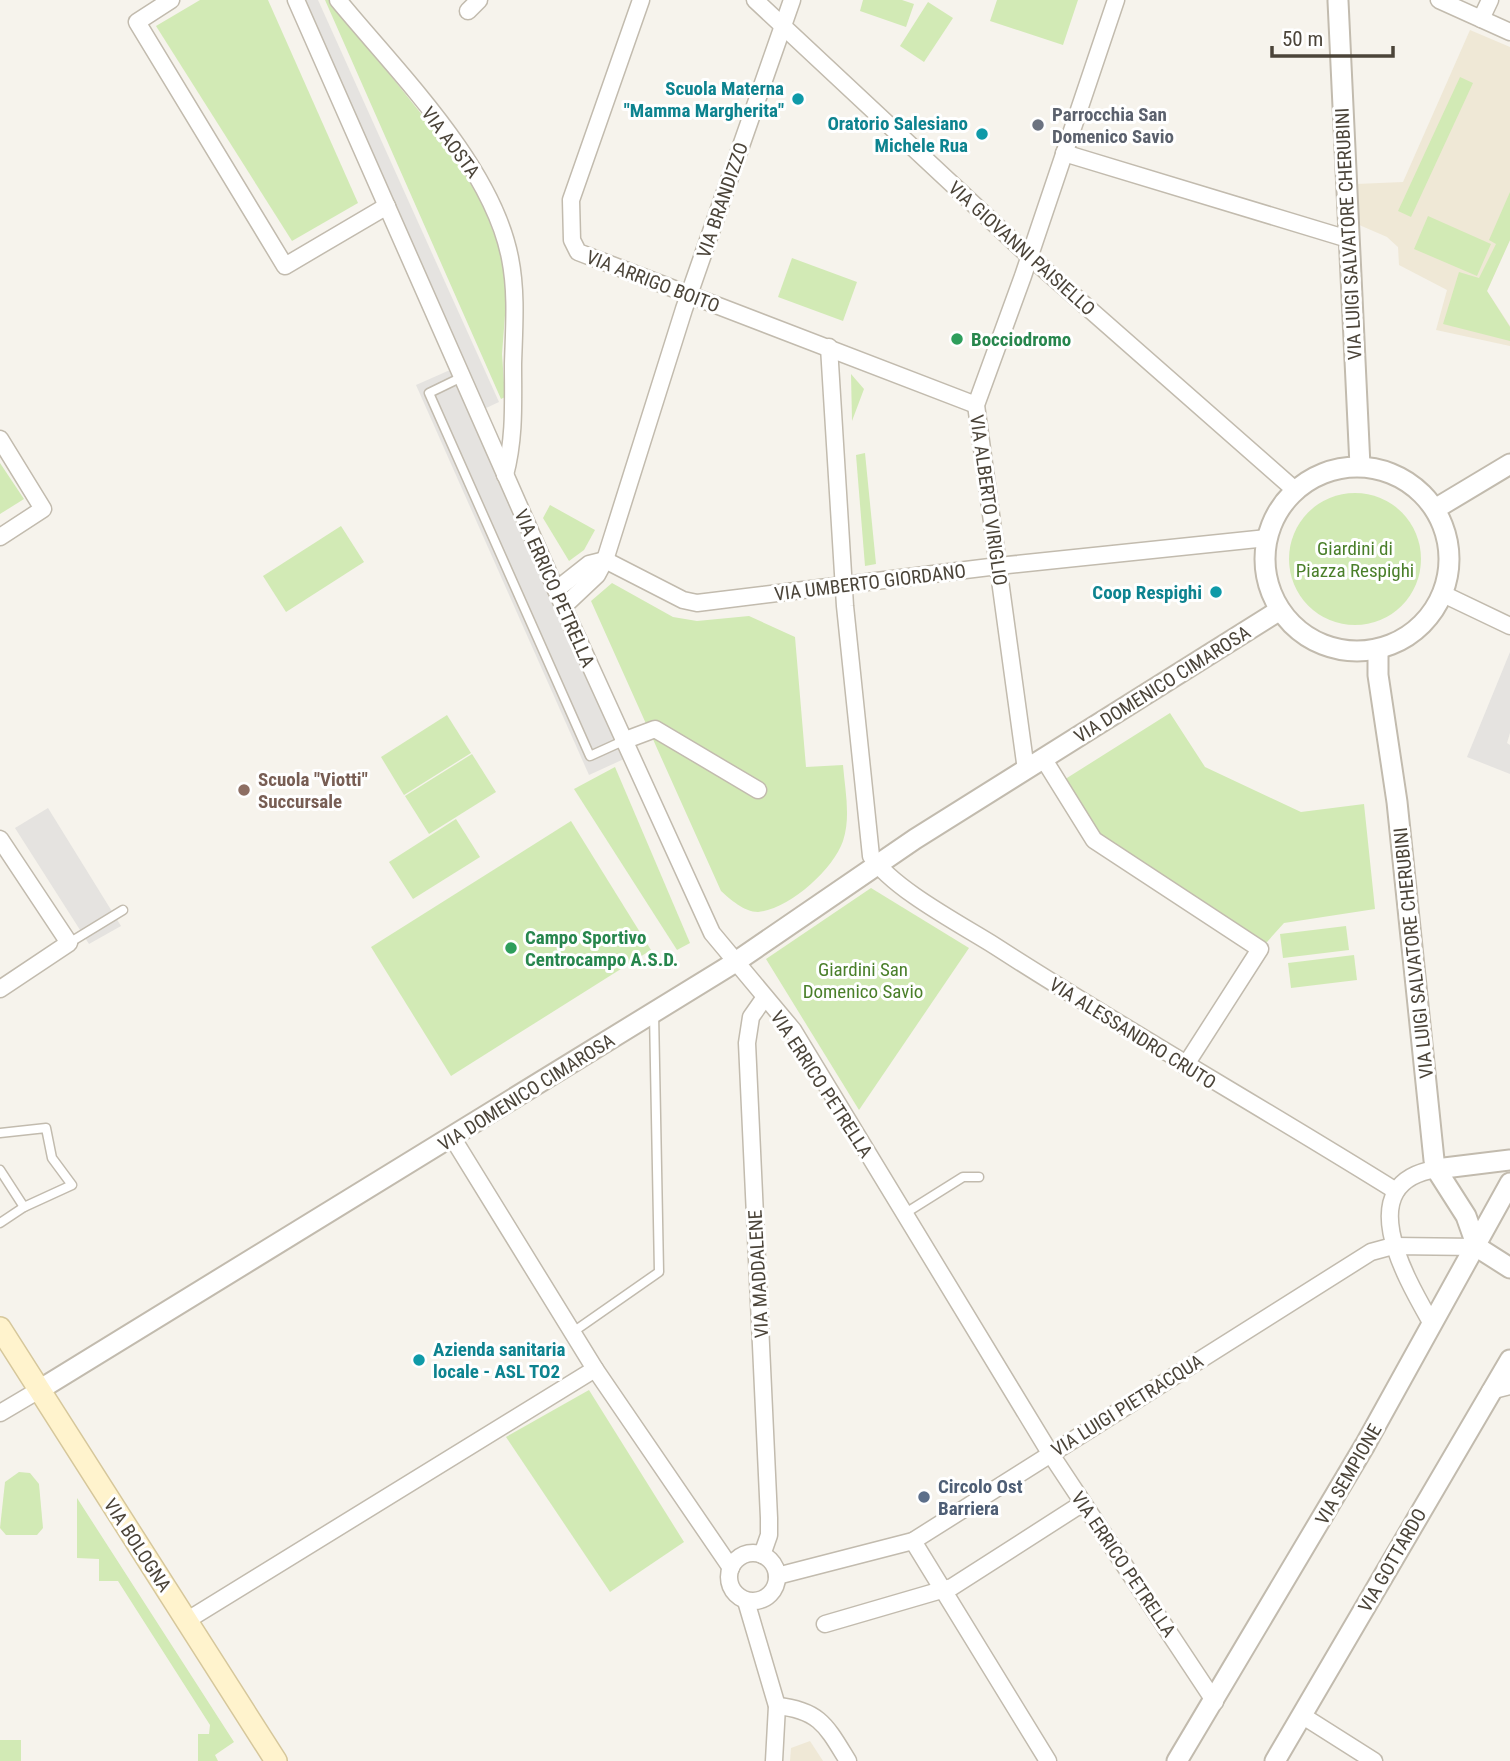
<svg xmlns="http://www.w3.org/2000/svg" width="1510" height="1761" font-family="'Roboto Condensed',sans-serif">
<rect width="100%" height="100%" fill="#f6f3ec"/>
<g fill="#efe8d6">
<polygon points="1470,30 1510,47 1510,240 1487,291 1510,326 1510,346 1436,330 1447,290 1399,265 1398,247 1387,237 1357,224 1356,184 1403,182"/>
<polygon points="810,1741 823,1761 790,1761 791,1748"/>
</g>
<g fill="#d2eab5">
<polygon points="200,0 268,0 358,203 292,241 156,26"/>
<polygon points="325,0 330,0 451,151 478,191 504,261 507,289 502,354 505,397 501,399"/>
<polygon points="863,0 902,0 914,4 906,27 860,11"/>
<polygon points="997,0 1078,0 1063,45 990,21"/>
<polygon points="928,2 953,18 924,62 900,46"/>
<polygon points="1460,77 1473,83 1411,217 1398,211"/>
<polygon points="1510,192 1510,240 1487,291 1510,327 1510,341 1443,324 1459,272 1479,278 1496,244 1489,240"/>
<polygon points="1428,216 1491,244 1477,276 1414,249"/>
<polygon points="792,258 857,282 843,321 778,297"/>
<polygon points="851,374 864,389 852,421"/>
<polygon points="865,453 876,564 865,566 856,455"/>
<polygon points="0,463 24,499 0,514"/>
<circle cx="1355" cy="559" r="66"/>
<polygon points="550,505 595,530 584,550 569,561 543,518"/>
<polygon points="341,526 364,562 286,612 263,576"/>
<path d="M612,583L673,617L697,621L749,616L795,637L806,767L843,765C845,790 851,817 843,841C833,870 789,909 758,912C744,912 730,899 721,891L591,601Z"/>
<polygon points="1170,713 1205,767 1301,812 1364,804 1375,909 1284,923 1258,952 1094,840 1059,783"/>
<polygon points="447,715 471,753 404,795 381,757"/>
<polygon points="472,754 496,792 429,834 405,796"/>
<polygon points="615,767 690,943 677,950 574,789"/>
<polygon points="456,819 480,857 413,899 389,862"/>
<polygon points="571,821 651,950 451,1076 371,947"/>
<polygon points="871,888 969,948 859,1110 766,959"/>
<polygon points="1346,926 1349,950 1283,958 1280,934"/>
<polygon points="1354,955 1357,980 1291,988 1288,963"/>
<polygon points="589,1390 684,1542 610,1592 506,1437"/>
<polygon points="19,1472 30,1473 39,1484 43,1528 37,1535 6,1535 0,1528 5,1482"/>
<polygon points="77,1498 234,1742 215,1755 218,1761 198,1761 198,1734 209,1734 210,1725 118,1581 99,1581 99,1559 77,1558"/>
<rect x="0" y="1740" width="21" height="21"/>
</g>
<g fill="#e5e3e0">
<polygon points="304,0 318,0 499,402 484,409"/>
<polygon points="450,370 624,759 589,775 416,385"/>
<polygon points="1510,652 1510,733 1507,743 1510,745 1510,774 1467,757"/>
<polygon points="48,808 121,926 89,944 15,828"/>
</g>
<g fill="none" stroke-linecap="round" stroke-linejoin="round">
<g stroke="#c2bbae" stroke-width="11">
<g id="service">
<polyline points="462,377 429,393 590,756 623,741"/>
<polyline points="69,943 123,910"/>
<polyline points="0,1133 46,1128 52,1158 72,1185 24,1207 0,1170"/>
<polyline points="904,1214 963,1177 979,1177"/>
<polyline points="0,1223 24,1207"/>
<polyline points="573,1332 659,1272 654,1013"/>
</g>
</g>
<g stroke="#c2bbae" stroke-width="19">
<g id="minor">
<polyline points="171,0 137,22 285,266 387,206"/>
<polyline points="296,0 568,617 712,933 793,1030 1050,1453 1215,1702"/>
<path d="M338,0C398,73 492,165 510,258C517,293 514,329 513,364C513,402 515,437 505,475"/>
<polyline points="641,0 571,200 572,240 578,252 976,405"/>
<polyline points="755,0 1029,256 1295,490"/>
<polyline points="1439,0 1510,32"/>
<polyline points="468,11 479,0"/>
<polyline points="1481,19 1490,0"/>
<polyline points="1064,153 1348,239"/>
<path d="M829,347L845,606L871,856C893,889 960,924 995,946C1127,1031 1263,1108 1396,1191"/>
<polyline points="0,439 43,509 0,537"/>
<polyline points="556,590 589,564 605,560 683,600 697,603 998,566 1267,538"/>
<polyline points="1443,594 1510,626"/>
<polyline points="563,607 597,575 605,560 684,309 792,0"/>
<polyline points="623,741 655,729 758,790"/>
<polyline points="1043,758 1094,840 1260,949 1185,1066"/>
<polyline points="1026,770 976,405 1023,276 1116,0"/>
<polyline points="0,839 69,943 0,989"/>
<polyline points="452,1137 595,1369 731,1568"/>
<path d="M1432,1324C1407,1280 1349,1183 1436,1169"/>
<polyline points="1490,1391 1510,1386"/>
<polyline points="0,1413 39,1390"/>
<polyline points="913,1541 1048,1761"/>
<circle cx="753" cy="1577" r="24"/>
<polyline points="762,1555 769,1535 769,1518 747,1043 751,1017 765,997"/>
<polyline points="777,1576 913,1541 1371,1252 1393,1246 1477,1247"/>
<polyline points="746,1601 777,1706 774,1761"/>
<polyline points="186,1621 595,1369"/>
<polyline points="825,1624 952,1587 1083,1503"/>
<path d="M777,1706C820,1710 827,1727 848,1761"/>
<polyline points="1303,1716 1374,1761"/>
</g>
</g>
<g stroke="#c2bbae" stroke-width="23">
<g id="tertiary">
<polyline points="1338,1 1360,466"/>
<circle cx="1357" cy="559" r="92"/>
<polyline points="1435,509 1510,464"/>
<polyline points="1378,649 1378,675 1397,802 1434,1160 1436,1169 1466,1216 1477,1247"/>
<polyline points="1436,1169 1510,1160"/>
<polyline points="1477,1247 1510,1268"/>
<polyline points="39,1390 734,963 915,839 1280,610"/>
<polyline points="1177,1761 1365,1445 1510,1183"/>
<polyline points="1275,1761 1510,1360"/>
</g>
</g>
<g stroke="#d6c79b" stroke-width="24">
<polyline id="secondary" points="0,1328 276,1761"/>
</g>
<use href="#service" stroke="#fff" stroke-width="8"/>
<use href="#minor" stroke="#fff" stroke-width="16"/>
<use href="#tertiary" stroke="#fff" stroke-width="19"/>
<use href="#secondary" stroke="#fff3cd" stroke-width="21"/>
</g>
<g fill="#0f9aa8" stroke="#fff" stroke-width="2.5">
<circle cx="798" cy="99" r="7"/>
<circle cx="982" cy="134" r="7"/>
<circle cx="1216" cy="592" r="7"/>
<circle cx="419" cy="1360" r="7"/>
</g>
<circle fill="#6b7280" stroke="#fff" stroke-width="2.5" cx="1038" cy="125" r="7"/>
<g fill="#2e9e5b" stroke="#fff" stroke-width="2.5">
<circle cx="957" cy="339" r="7"/>
<circle cx="511" cy="948" r="7"/>
</g>
<circle fill="#8d6e63" stroke="#fff" stroke-width="2.5" cx="244" cy="790" r="7"/>
<circle fill="#5c6f8a" stroke="#fff" stroke-width="2.5" cx="924" cy="1497" r="7"/>
<g text-anchor="middle" stroke-width="6" stroke-linejoin="round" paint-order="stroke">
<g font-size="19" font-weight="bold" fill="#0d838f" stroke="#fff" text-anchor="end">
<text x="784" y="95">Scuola Materna<tspan x="784" dy="22">"Mamma Margherita"</tspan></text>
<text x="968" y="130">Oratorio Salesiano<tspan x="968" dy="22">Michele Rua</tspan></text>
<text x="1202" y="599">Coop Respighi</text>
<text x="433" y="1356" text-anchor="start">Azienda sanitaria<tspan x="433" dy="22">locale - ASL TO2</tspan></text>
</g>
<g font-size="19" font-weight="bold" fill="#5b616d" stroke="#fff" text-anchor="start">
<text x="1052" y="121">Parrocchia San<tspan x="1052" dy="22">Domenico Savio</tspan></text>
</g>
<g font-size="19" fill="#4b4439" stroke="#fff">
<text transform="translate(451 142) rotate(53)" y="7">VIA AOSTA</text>
<text transform="translate(722 200) rotate(-71)" y="7">VIA BRANDIZZO</text>
<text transform="translate(1348 234) rotate(-93)" y="7">VIA LUIGI SALVATORE CHERUBINI</text>
<text transform="translate(1022 248) rotate(42)" y="7">VIA GIOVANNI PAISIELLO</text>
<text transform="translate(653 281) rotate(21)" y="7">VIA ARRIGO BOITO</text>
<text transform="translate(989 500) rotate(82)" y="7">VIA ALBERTO VIRIGLIO</text>
<text transform="translate(870 582) rotate(-7)" y="7">VIA UMBERTO GIORDANO</text>
<text transform="translate(555 588) rotate(66)" y="7">VIA ERRICO PETRELLA</text>
<text transform="translate(1162 684) rotate(-32)" y="7">VIA DOMENICO CIMAROSA</text>
<text transform="translate(1413 953) rotate(-96)" y="7">VIA LUIGI SALVATORE CHERUBINI</text>
<text transform="translate(1133 1033) rotate(32)" y="7">VIA ALESSANDRO CRUTO</text>
<text transform="translate(822 1084) rotate(57)" y="7">VIA ERRICO PETRELLA</text>
<text transform="translate(526 1092) rotate(-32)" y="7">VIA DOMENICO CIMAROSA</text>
<text transform="translate(758 1274) rotate(-93)" y="7">VIA MADDALENE</text>
<text transform="translate(1127 1405) rotate(-32)" y="7">VIA LUIGI PIETRACQUA</text>
<text transform="translate(1348 1474) rotate(-60)" y="7">VIA SEMPIONE</text>
<text transform="translate(138 1545) rotate(57)" y="7">VIA BOLOGNA</text>
<text transform="translate(1392 1560) rotate(-60)" y="7">VIA GOTTARDO</text>
<text transform="translate(1124 1564) rotate(56)" y="7">VIA ERRICO PETRELLA</text>
</g>
<g font-size="19" font-weight="bold" fill="#27864d" stroke="#fff" text-anchor="start">
<text x="971" y="346">Bocciodromo</text>
<text x="525" y="944">Campo Sportivo<tspan x="525" dy="22">Centrocampo A.S.D.</tspan></text>
</g>
<g font-size="19" fill="#4a7f2a" stroke="#fff">
<text x="1355" y="555">Giardini di<tspan x="1355" dy="22">Piazza Respighi</tspan></text>
<text x="863" y="976">Giardini San<tspan x="863" dy="22">Domenico Savio</tspan></text>
</g>
<g font-size="19" font-weight="bold" fill="#785e54" stroke="#fff" text-anchor="start">
<text x="258" y="786">Scuola "Viotti"<tspan x="258" dy="22">Succursale</tspan></text>
</g>
<g font-size="19" font-weight="bold" fill="#4e5e75" stroke="#fff" text-anchor="start">
<text x="938" y="1493">Circolo Ost<tspan x="938" dy="22">Barriera</tspan></text>
</g>
</g>
<path d="M1272 46v10h121v-10" fill="none" stroke="#4b4439" stroke-width="3.5"/>
<text x="1282" y="46" font-size="21" fill="#4b4439" stroke="#ffffff" stroke-width="5" paint-order="stroke">50 m</text>
</svg>
